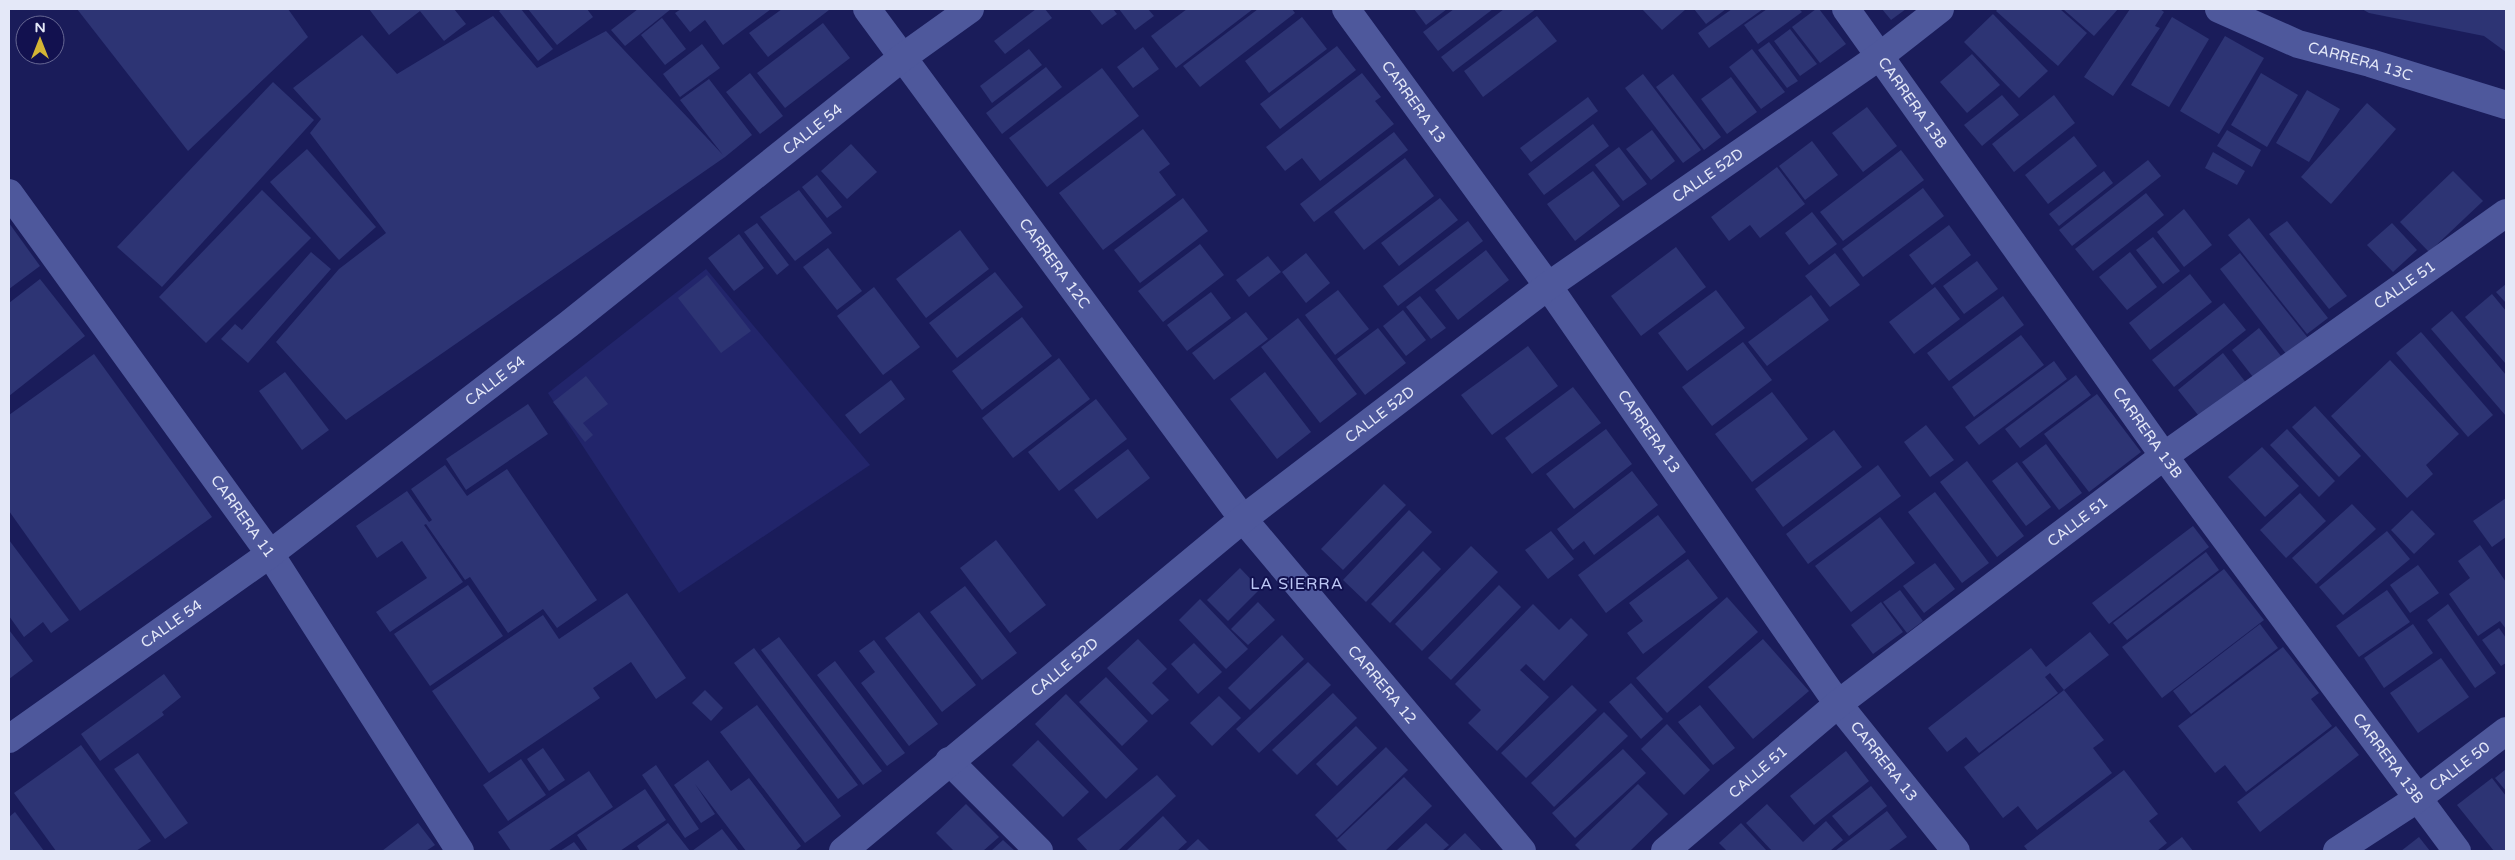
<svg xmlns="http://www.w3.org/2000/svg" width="2515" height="860" font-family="'Varela Round',sans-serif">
<rect width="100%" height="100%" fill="#1a1c5a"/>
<polygon fill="#22256b" points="706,269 870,465 679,593 548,393"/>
<g fill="#2d3474">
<polygon points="77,9 288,9 308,37 188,151"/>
<polygon points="369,9 454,9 466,24 444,41 420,11 389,35"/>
<polygon points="502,9 521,9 553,49 538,61 499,11"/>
<polygon points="528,9 587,9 593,17 557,45"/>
<polygon points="638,9 671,9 625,46 611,30"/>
<polygon points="681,9 771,9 723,45 705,20 690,32 675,13"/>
<polygon points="782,9 829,10 768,57 749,33"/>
<polygon points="1036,9 1045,9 1052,18 1005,54 994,41"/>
<polygon points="1089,9 1113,9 1117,14 1102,25"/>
<polygon points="1119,9 1148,9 1154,16 1135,30"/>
<polygon points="1187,9 1253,9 1176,68 1151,36"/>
<polygon points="1258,9 1292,9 1295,13 1200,87 1183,66"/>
<polygon points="1414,9 1447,9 1426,25"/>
<polygon points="1454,9 1493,9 1438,51 1423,32"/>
<polygon points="1504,9 1536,9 1453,72 1441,57"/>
<polygon points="1642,9 1686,9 1662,30"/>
<polygon points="1694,9 1726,9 1706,24"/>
<polygon points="1732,9 1763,9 1709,48 1698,33"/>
<polygon points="1767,9 1799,9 1802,12 1758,44 1744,25"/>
<polygon points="1816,9 1819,9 1846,44 1820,63 1792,27"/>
<polygon points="1882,9 1906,9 1891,20"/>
<polygon points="1998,9 2060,9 2087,33 2058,66 1996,11"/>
<polygon points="2063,9 2118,9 2094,36"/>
<polygon points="2130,9 2160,9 2164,12 2155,26 2160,28 2113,96 2084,77"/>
<polygon points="2362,9 2506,9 2506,52 2484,36 2369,13"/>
<polygon points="1993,14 2048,71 2019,98 1964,42"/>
<polygon points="493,16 537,68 606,31 723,155 680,100 709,79 752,135 725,157 346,420 276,342 339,269 386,233 310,133 321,119 293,88 362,35 397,74"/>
<polygon points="1537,16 1557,41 1483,97 1464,71"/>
<polygon points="1302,17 1327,49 1269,93 1245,61"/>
<polygon points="2172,17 2209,39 2169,107 2131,85"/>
<polygon points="662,18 686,49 665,65 641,35"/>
<polygon points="823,23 850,58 785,108 757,73"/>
<polygon points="1790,29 1817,64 1800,76 1774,41"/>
<polygon points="2225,36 2264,58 2219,134 2180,111"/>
<polygon points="1769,42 1798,81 1787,88 1758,50"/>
<polygon points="702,44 720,68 680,97 663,74"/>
<polygon points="1337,46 1356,70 1280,129 1260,104"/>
<polygon points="1143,47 1159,69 1133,88 1117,67"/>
<polygon points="1029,49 1042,65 992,103 980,86"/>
<polygon points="1752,49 1785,92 1761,109 1729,67"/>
<polygon points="1972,54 2000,85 1967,113 1940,82"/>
<polygon points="1046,67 1062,87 1002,134 986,113"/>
<polygon points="1102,68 1139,116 1047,187 1009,138"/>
<polygon points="750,73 783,116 760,134 726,92"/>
<polygon points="1362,73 1381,97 1375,101 1394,124 1320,181 1302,158 1285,171 1266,147"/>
<polygon points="2261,73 2298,95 2267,147 2231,125"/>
<polygon points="1643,74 1701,150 1683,163 1625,88"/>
<polygon points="1673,74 1721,137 1704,150 1656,87"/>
<polygon points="1731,77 1757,112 1727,134 1701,99"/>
<polygon points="273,82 314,120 162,287 117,247"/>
<polygon points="2307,90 2340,109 2309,162 2276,143"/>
<polygon points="2002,95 2019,115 1982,146 1964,125"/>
<polygon points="2054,95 2075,123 2014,172 1992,144"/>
<polygon points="1588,97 1598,111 1531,162 1520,148"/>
<polygon points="2367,103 2396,129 2331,204 2301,177"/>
<polygon points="1867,107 1897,146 1863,172 1832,133"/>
<polygon points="1593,124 1609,146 1544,195 1528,174"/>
<polygon points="1143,129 1170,164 1159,172 1176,195 1103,250 1059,193"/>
<polygon points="1652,130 1675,161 1651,180 1626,149"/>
<polygon points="2227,130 2261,150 2252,167 2217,146"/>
<polygon points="1394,132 1408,150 1314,222 1300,204"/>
<polygon points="2074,136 2097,166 2048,204 2025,175"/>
<polygon points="1812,141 1838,175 1805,200 1779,166"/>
<polygon points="851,144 877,172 847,199 821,171"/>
<polygon points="1619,147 1647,184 1623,201 1595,165"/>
<polygon points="307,149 376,227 339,260 270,182"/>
<polygon points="1901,150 1924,180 1843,241 1820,212"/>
<polygon points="2213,152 2245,171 2237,185 2205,168"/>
<polygon points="1405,158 1434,196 1364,250 1334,212"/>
<polygon points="2148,160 2161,176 2072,246 2059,230"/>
<polygon points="1777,167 1805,204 1760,238 1750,225 1729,241 1711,217"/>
<polygon points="1593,171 1620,206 1575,241 1547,204"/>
<polygon points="2104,171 2113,183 2059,226 2049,214"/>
<polygon points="2453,171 2483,201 2429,252 2400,222"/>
<polygon points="817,175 842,207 827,218 802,187"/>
<polygon points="1923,188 1944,216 1863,277 1842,249"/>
<polygon points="262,190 311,238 206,343 159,297"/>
<polygon points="799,190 832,233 795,261 760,217"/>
<polygon points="2146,193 2164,215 2093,271 2075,249"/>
<polygon points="1183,198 1208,231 1140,283 1114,250"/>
<polygon points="1440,198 1458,220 1399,266 1381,243"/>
<polygon points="2184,209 2212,245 2184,267 2157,232"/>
<polygon points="1812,212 1837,244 1809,265 1785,233"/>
<polygon points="2249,218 2328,318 2307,334 2228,235"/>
<polygon points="1468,221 1483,241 1398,306 1383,286"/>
<polygon points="2287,221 2347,296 2329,309 2269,234"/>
<polygon points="9,223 40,266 9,289"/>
<polygon points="757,223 789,265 777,275 744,232"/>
<polygon points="2392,223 2417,250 2393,272 2367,245"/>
<polygon points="1949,225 1971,255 1932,285 1909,255"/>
<polygon points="960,230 989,269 926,318 896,279"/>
<polygon points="739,234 764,268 734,291 708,258"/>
<polygon points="2153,237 2180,271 2163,284 2136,250"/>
<polygon points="1200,244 1224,275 1163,322 1138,291"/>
<polygon points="1676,247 1706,287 1641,336 1611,296"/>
<polygon points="828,248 862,291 837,310 803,267"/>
<polygon points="1486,250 1509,280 1458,320 1435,290"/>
<polygon points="311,252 331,269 248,363 221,339 235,324 242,330"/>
<polygon points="2130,252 2157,287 2127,310 2099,277"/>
<polygon points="1306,253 1330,283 1306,303 1282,272"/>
<polygon points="1835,253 1860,285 1830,307 1805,276"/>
<polygon points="2240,253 2308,338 2287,355 2220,269"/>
<polygon points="1268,256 1281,272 1249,297 1236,280"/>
<polygon points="1977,261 1998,289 1964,314 1943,286"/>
<polygon points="995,272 1023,307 957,358 929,323"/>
<polygon points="2190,274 2212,302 2150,350 2129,323"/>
<polygon points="707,275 751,331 721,353 678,298"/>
<polygon points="40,279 85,336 9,396 9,303"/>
<polygon points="2506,284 2506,303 2496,292"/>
<polygon points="874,287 920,347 883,375 837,316"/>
<polygon points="1935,287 1960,319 1914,354 1889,322"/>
<polygon points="1338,290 1369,329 1335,355 1305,315"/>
<polygon points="1716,290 1745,328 1687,371 1658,333"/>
<polygon points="1211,292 1231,318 1187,351 1167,325"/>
<polygon points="2492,294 2506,311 2506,364 2465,317"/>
<polygon points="1811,295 1829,320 1767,366 1748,342"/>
<polygon points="1420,296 1446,328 1431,339 1406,307"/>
<polygon points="2003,296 2024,325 1949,381 1927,353"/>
<polygon points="2224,303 2246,330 2174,387 2152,360"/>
<polygon points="1403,310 1426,340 1406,356 1383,326"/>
<polygon points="2452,311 2506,375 2506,416 2431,329"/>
<polygon points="1246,312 1268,339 1214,380 1192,353"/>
<polygon points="1022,317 1052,356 982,410 952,371"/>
<polygon points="1298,318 1357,394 1320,423 1261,347"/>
<polygon points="1378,328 1406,363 1365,395 1337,359"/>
<polygon points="2259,328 2281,356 2253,377 2232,350"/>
<polygon points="2421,332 2493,415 2468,437 2396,353"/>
<polygon points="2021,335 2044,365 1974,417 1952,387"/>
<polygon points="1743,342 1772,380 1712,426 1682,387"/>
<polygon points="1528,346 1558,386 1492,435 1461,395"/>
<polygon points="2223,353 2247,384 2202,420 2178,390"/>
<polygon points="94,354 212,517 80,611 9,511 9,415"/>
<polygon points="1059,358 1090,399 1013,458 982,418"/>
<polygon points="2390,360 2459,434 2426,465 2433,474 2407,498 2331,416"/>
<polygon points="2054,361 2067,379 1979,445 1965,427"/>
<polygon points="285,372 329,430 302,450 259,391"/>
<polygon points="1265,372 1311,432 1277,459 1230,399"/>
<polygon points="2076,375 2091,395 2020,448 2005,429"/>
<polygon points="586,376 608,404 583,423 593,435 585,442 553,402"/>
<polygon points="891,380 905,399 860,434 845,415"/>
<polygon points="1573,387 1601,423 1532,474 1505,438"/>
<polygon points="1772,392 1808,439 1752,482 1715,434"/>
<polygon points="2097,394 2141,452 2089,492 2044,434"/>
<polygon points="1096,399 1127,439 1059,491 1028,452"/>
<polygon points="528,404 548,434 466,490 446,459"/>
<polygon points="2315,406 2361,456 2339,477 2292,427"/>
<polygon points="1926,425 1954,460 1930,477 1904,442"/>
<polygon points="1606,429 1632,464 1574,509 1546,474"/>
<polygon points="2287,429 2335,481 2319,497 2270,445"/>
<polygon points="1834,430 1862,467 1783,527 1755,489"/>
<polygon points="2046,444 2082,493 2059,510 2022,462"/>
<polygon points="2262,447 2299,486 2265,517 2228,477"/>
<polygon points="1128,449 1150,478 1097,519 1074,490"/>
<polygon points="1967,461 2024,536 1997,557 1940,482"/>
<polygon points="2017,462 2051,507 2026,526 1992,481"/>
<polygon points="445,465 467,496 507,469 597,600 557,628 543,609 508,633 470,577 465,580 426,524 424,525 463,582 390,632 376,612 427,578 402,541 377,558 356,526 407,491 429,522 432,520 411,489"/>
<polygon points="1878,465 1901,496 1808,564 1786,534"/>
<polygon points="1632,471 1658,505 1594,555 1584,541 1573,550 1557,529"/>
<polygon points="1384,484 1406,505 1343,570 1321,549"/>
<polygon points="1935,492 1989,563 1962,583 1908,512"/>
<polygon points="2300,493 2326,521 2286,558 2260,530"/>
<polygon points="2506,498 2506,537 2492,547 2473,521"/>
<polygon points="2352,504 2376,529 2316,584 2292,558"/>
<polygon points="1409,510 1432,532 1366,602 1343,580"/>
<polygon points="2412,510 2435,534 2414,554 2391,530"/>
<polygon points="1658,515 1686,552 1606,613 1578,575"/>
<polygon points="1880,517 1915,563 1851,612 1815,566"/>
<polygon points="2193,526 2209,547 2109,624 2092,603"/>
<polygon points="1551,531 1574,559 1548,579 1525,550"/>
<polygon points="2387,531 2410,559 2343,615 2319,587"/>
<polygon points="9,540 69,620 51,633 43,622 24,637 9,616"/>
<polygon points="996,540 1046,605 1010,633 960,568"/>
<polygon points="2480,545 2506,582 2506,629 2500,621 2478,636 2449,594 2470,578 2458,561"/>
<polygon points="1471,546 1498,572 1422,651 1395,624"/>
<polygon points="1423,551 1441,569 1390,623 1371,604"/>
<polygon points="2206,552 2219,570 2127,640 2113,623"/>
<polygon points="1688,559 1718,598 1643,654 1627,633 1643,621 1629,603"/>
<polygon points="1935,563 1955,589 1924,613 1903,586"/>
<polygon points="2418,565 2439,593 2410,613 2390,585"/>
<polygon points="1240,568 1260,589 1228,621 1207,600"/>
<polygon points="2224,569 2264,620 2162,698 2122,647"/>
<polygon points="468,585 503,636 430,686 394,634"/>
<polygon points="1499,585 1521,607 1451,680 1428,658"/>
<polygon points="965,586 1017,653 982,680 930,612"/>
<polygon points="1900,590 1923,621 1907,633 1883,602"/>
<polygon points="2387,590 2410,622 2359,657 2336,626"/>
<polygon points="627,593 686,678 656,699 631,662 593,688 600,698 489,773 432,691 543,615 559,639"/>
<polygon points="1727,597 1758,632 1667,713 1636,678"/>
<polygon points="1200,599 1248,649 1226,669 1179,620"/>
<polygon points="1258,602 1275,620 1248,645 1231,629"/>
<polygon points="1881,602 1903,632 1873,654 1851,625"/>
<polygon points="1533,604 1559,630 1571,618 1588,635 1544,681 1526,664 1520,670 1549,697 1497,751 1468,723 1481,710 1455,684"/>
<polygon points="2448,604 2496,673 2475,688 2427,620"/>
<polygon points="919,612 976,685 942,712 885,638"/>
<polygon points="2260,624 2278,648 2191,714 2173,691"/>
<polygon points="2413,624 2433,653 2384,688 2364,658"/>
<polygon points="2499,628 2506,638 2506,663 2501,666 2482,640"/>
<polygon points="9,630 33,661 9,679"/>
<polygon points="2090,632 2109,655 2064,690 2050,673 2045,677 2058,693 1979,753 1966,737 1947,752 1928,728 2031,648 2046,667"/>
<polygon points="1282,635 1304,659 1250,710 1228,688"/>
<polygon points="779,637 882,771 863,785 761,650"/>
<polygon points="1138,639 1167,669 1152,683 1169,700 1152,715 1107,668"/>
<polygon points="1763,639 1809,691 1753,739 1708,687"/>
<polygon points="874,640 938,724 909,746 861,683 875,672 859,651"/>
<polygon points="1194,643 1222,672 1198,694 1171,664"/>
<polygon points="2283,647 2319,693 2311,699 2332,726 2246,792 2225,765 2215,773 2178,726"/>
<polygon points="754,648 858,785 838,799 734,663"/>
<polygon points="2441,658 2469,697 2418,733 2390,693"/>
<polygon points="835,661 905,753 887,766 817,675"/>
<polygon points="1308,662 1331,685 1259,753 1236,729"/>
<polygon points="164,674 181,697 162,712 164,715 100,761 81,734"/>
<polygon points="1106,677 1148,721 1122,746 1079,702"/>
<polygon points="1631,683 1663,719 1641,739 1609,702"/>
<polygon points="1572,685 1597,710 1526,778 1501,753"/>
<polygon points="705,690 723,708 711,721 692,703"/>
<polygon points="2064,690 2104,740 2093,748 2112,773 2037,830 2018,806 2003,818 1964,767"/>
<polygon points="1333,693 1357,718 1297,775 1272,750"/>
<polygon points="1066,694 1138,769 1106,799 1035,724"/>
<polygon points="1219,696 1241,718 1212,746 1190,723"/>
<polygon points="757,705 841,816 805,843 720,732"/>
<polygon points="1700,705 1735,748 1713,765 1678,722"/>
<polygon points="1604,712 1628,736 1554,807 1531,783"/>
<polygon points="1667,724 1710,770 1684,795 1641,749"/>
<polygon points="1356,726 1377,748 1337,786 1316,764"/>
<polygon points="2336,726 2359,755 2260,832 2237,802"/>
<polygon points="1038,740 1089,792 1063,817 1012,765"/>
<polygon points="81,745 151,841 136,851 56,851 14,793"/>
<polygon points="1386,747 1408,770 1337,838 1315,815"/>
<polygon points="543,748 565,780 549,791 527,759"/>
<polygon points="1623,749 1646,773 1575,838 1552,813"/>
<polygon points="1846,751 1869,781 1814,825 1790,796"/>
<polygon points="138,753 188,823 165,839 114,769"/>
<polygon points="521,759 546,795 508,821 483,785"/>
<polygon points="708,760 731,791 749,778 801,846 795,851 746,851 695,784 715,814 701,823 674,785"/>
<polygon points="656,765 699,829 685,838 642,775"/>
<polygon points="2506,769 2506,791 2495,778"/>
<polygon points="2124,770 2158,814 2149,821 2167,843 2157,851 2028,851 2024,846"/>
<polygon points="589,771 613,807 548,851 511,851 498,832"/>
<polygon points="1157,775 1176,796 1118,851 1088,851 1077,839"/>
<polygon points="1404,777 1432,806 1385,851 1348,851 1337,840"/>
<polygon points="2492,778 2506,796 2506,851 2494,851 2457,805"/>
<polygon points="1638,784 1668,814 1630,851 1581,851 1575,845"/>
<polygon points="1871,786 1887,806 1849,836 1832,816"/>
<polygon points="645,789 666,820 620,851 588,851 577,835"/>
<polygon points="966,804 999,837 983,851 954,851 936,833"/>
<polygon points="1767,804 1803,842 1826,821 1843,840 1830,851 1772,851 1746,823"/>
<polygon points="1887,811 1907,837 1888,851 1835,851"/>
<polygon points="15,812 44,851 9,851 9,817"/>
<polygon points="1163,816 1187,842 1177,851 1126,851"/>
<polygon points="418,823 435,845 426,851 382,851"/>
<polygon points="668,823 690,851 640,851 637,846"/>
<polygon points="1426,823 1449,845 1442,851 1396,851"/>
<polygon points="1741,823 1767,851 1727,851 1719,843"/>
<polygon points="722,829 739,851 692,851"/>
<polygon points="1465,833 1482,851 1446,851"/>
<polygon points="2182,837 2193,851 2164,851"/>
<polygon points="2419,837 2430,851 2401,851"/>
<polygon points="1198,839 1210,851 1185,851"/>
<polygon points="1003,840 1015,851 991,851"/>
<polygon points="574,842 581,851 560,851"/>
</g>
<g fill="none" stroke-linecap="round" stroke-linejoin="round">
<g stroke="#4e589c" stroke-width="28">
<path id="s1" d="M867,9L1243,519L1522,851"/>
<path id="s2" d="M1346,9L1548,286L1838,704L1956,851"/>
<path id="s3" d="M1846,9L2164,456L2457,851"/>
<path id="s4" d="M2219,9L2298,44L2370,63L2506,105"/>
<path id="s5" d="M9,193L270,554L460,851"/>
<path id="s6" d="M9,739L270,554L569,324L903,57L970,9"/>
<polyline points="949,761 1039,851"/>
<path id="s7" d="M843,851L1243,519L1548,286L1880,56L1940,9"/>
<path id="s8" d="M1665,851L1838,704L2164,456L2506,213"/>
<path id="s9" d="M2337,851L2417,799L2506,731"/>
</g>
</g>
<g text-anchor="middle" stroke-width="4" stroke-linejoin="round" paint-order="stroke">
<g font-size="15" fill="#e4e8f8" stroke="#12114f">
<text dy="5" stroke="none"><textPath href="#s4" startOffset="151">CARRERA 13C</textPath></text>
<text dy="5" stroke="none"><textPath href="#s2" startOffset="115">CARRERA 13</textPath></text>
<text dy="5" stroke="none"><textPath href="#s3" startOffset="115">CARRERA 13B</textPath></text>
<text dy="5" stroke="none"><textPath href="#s6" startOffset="1009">CALLE 54</textPath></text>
<text dy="5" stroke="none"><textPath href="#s7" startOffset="1098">CALLE 52D</textPath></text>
<text dy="5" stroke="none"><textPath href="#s1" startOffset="316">CARRERA 12C</textPath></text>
<text dy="5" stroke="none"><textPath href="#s8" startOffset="932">CALLE 51</textPath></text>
<text dy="5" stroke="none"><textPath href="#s6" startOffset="604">CALLE 54</textPath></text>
<text dy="5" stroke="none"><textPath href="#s7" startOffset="692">CALLE 52D</textPath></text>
<text dy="5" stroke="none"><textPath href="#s2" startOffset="520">CARRERA 13</textPath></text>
<text dy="5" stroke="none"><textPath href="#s3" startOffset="520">CARRERA 13B</textPath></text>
<text dy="5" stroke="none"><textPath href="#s5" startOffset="399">CARRERA 11</textPath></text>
<text dy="5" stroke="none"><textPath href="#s8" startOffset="528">CALLE 51</textPath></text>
<text dy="5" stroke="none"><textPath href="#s6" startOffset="199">CALLE 54</textPath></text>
<text dy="5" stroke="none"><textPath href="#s7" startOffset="288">CALLE 52D</textPath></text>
<text dy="5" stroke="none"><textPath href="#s1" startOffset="850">CARRERA 12</textPath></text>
<text dy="5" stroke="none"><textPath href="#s3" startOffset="925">CARRERA 13B</textPath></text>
<text dy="5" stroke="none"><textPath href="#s2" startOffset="925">CARRERA 13</textPath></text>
<text dy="5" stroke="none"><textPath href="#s9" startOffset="149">CALLE 50</textPath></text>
<text dy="5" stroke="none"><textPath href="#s8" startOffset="122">CALLE 51</textPath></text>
</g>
<g font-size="16" letter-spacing="1" fill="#bdc7f5" stroke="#12114f">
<text x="1297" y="589">LA SIERRA</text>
</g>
</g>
<rect width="2515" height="860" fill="none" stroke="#e4e8f8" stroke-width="20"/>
<g transform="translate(40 40)"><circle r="24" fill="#12114f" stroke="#666793"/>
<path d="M0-4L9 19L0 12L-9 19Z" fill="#d4b535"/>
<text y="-8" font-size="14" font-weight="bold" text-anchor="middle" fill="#e4e8f8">N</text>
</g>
</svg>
